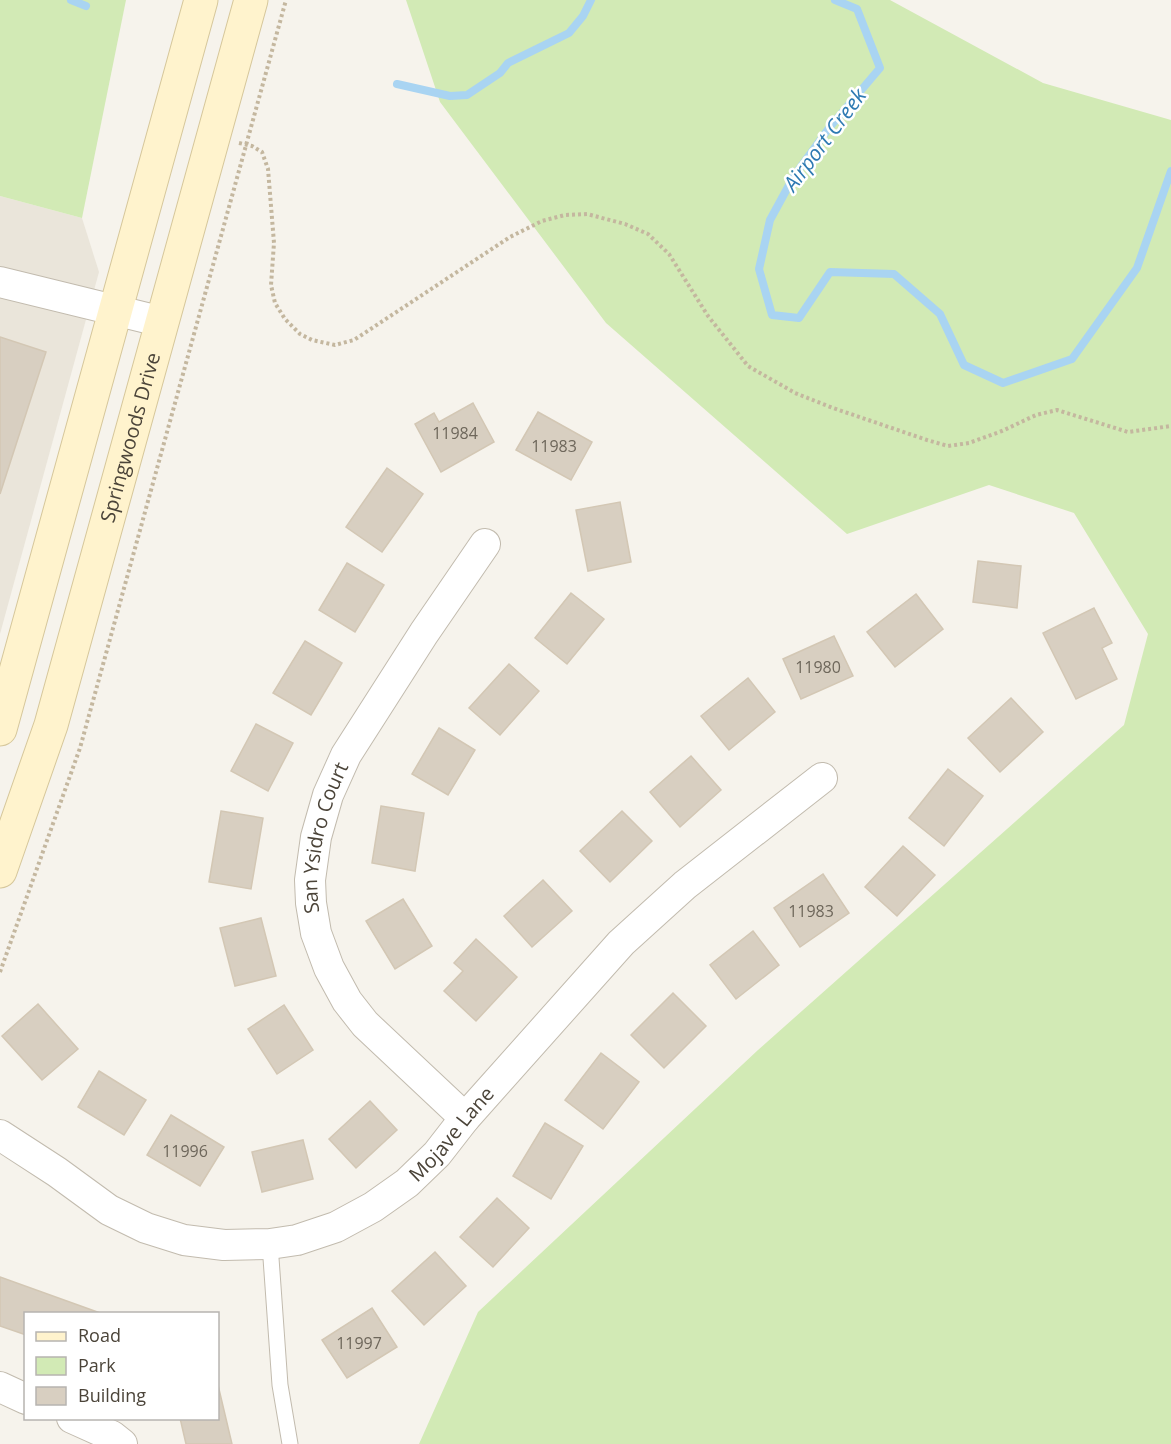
<svg xmlns="http://www.w3.org/2000/svg" width="1171" height="1444" font-family="'Open Sans',sans-serif">
<rect width="100%" height="100%" fill="#f6f3ec"/>
<polygon fill="#eae5da" points="0,196 82,218 99,272 0,634"/>
<g fill="#d2eab5">
<polygon points="0,0 126,0 82,218 0,196"/>
<polygon points="406,0 890,0 1043,83 1171,120 1171,1444 419,1444 478,1312 758,1050 1124,725 1148,634 1074,513 989,485 847,534 606,323 440,102"/>
</g>
<g fill="none" stroke-linecap="round" stroke-linejoin="round">
<g stroke="#a9d4f2" stroke-width="8">
<polyline points="71,0 86,6"/>
<polyline points="835,0 857,9 880,68 829,128 794,176 770,220 759,269 772,315 799,318 830,272 894,274 940,314 964,365 1003,383 1072,359 1137,268 1171,171"/>
<polyline points="397,84 450,96 467,95 500,73 508,63 569,33 583,16 591,0"/>
</g>
</g>
<g fill="#d8cfc1" stroke="#d3c7b4" stroke-width="1.5">
<polygon points="0,337 46,352 0,494"/>
<polygon points="473,403 494,442 441,472 415,424 434,413 439,422"/>
<polygon points="538,412 592,442 571,480 516,450"/>
<polygon points="387,468 423,494 382,552 346,527"/>
<polygon points="620,502 631,562 588,571 576,510"/>
<polygon points="978,561 1021,566 1017,608 973,602"/>
<polygon points="347,563 384,585 355,632 319,610"/>
<polygon points="571,593 604,619 567,664 535,638"/>
<polygon points="916,594 943,629 895,667 867,632"/>
<polygon points="1094,608 1112,643 1102,648 1117,679 1076,699 1043,633"/>
<polygon points="834,636 853,676 801,699 783,659"/>
<polygon points="305,641 342,663 311,715 273,693"/>
<polygon points="509,664 539,691 500,735 469,708"/>
<polygon points="748,678 775,712 729,750 701,716"/>
<polygon points="1011,698 1043,732 1000,772 968,738"/>
<polygon points="256,724 293,743 268,791 231,771"/>
<polygon points="439,728 475,750 448,795 412,774"/>
<polygon points="691,756 721,790 680,827 650,792"/>
<polygon points="948,769 983,796 944,846 909,818"/>
<polygon points="381,806 424,813 415,871 372,863"/>
<polygon points="221,811 263,818 251,889 209,882"/>
<polygon points="622,811 652,841 610,882 580,851"/>
<polygon points="903,846 935,875 897,916 865,887"/>
<polygon points="823,874 849,913 800,947 774,908"/>
<polygon points="543,880 572,911 532,947 504,916"/>
<polygon points="403,899 432,946 395,969 366,921"/>
<polygon points="261,918 276,976 235,986 220,928"/>
<polygon points="753,931 779,965 736,999 710,965"/>
<polygon points="476,939 517,977 476,1021 444,991 463,971 454,963"/>
<polygon points="673,993 706,1026 664,1068 631,1035"/>
<polygon points="38,1004 78,1049 42,1080 2,1036"/>
<polygon points="284,1005 313,1050 277,1074 248,1029"/>
<polygon points="601,1053 639,1082 603,1129 565,1100"/>
<polygon points="99,1071 146,1100 124,1135 78,1107"/>
<polygon points="370,1101 397,1130 356,1168 329,1139"/>
<polygon points="171,1115 224,1147 200,1186 147,1155"/>
<polygon points="545,1123 583,1146 551,1199 513,1176"/>
<polygon points="303,1140 313,1179 262,1192 252,1152"/>
<polygon points="497,1198 529,1228 493,1267 460,1237"/>
<polygon points="435,1252 466,1286 424,1325 392,1291"/>
<polygon points="0,1277 103,1314 26,1314 26,1335 0,1326"/>
<polygon points="372,1308 397,1347 347,1378 322,1340"/>
<polygon points="218,1385 232,1444 186,1444 180,1418 218,1418"/>
</g>
<g fill="none" stroke-linecap="round" stroke-linejoin="round">
<g stroke="#c2bbae" stroke-width="17">
<polyline id="lane" points="270,1244 280,1385 290,1444"/>
</g>
<g stroke="#c2bbae" stroke-width="32">
<g id="street">
<polyline points="0,282 163,322"/>
<path id="s1" d="M465,1118L365,1024L347,1001L329,968L316,933L311,903L310,880L316,837L328,795L346,755L424,633L485,544"/>
<path id="s2" d="M0,1135L57,1172L109,1210L146,1228L184,1240L224,1245L270,1244L297,1240L336,1227L373,1207L407,1183L437,1154L465,1118L621,943L685,885L822,778"/>
<polyline points="0,1387 26,1399"/>
<polyline points="72,1418 112,1436 122,1444"/>
</g>
</g>
<g stroke="#d6c79b" stroke-width="35">
<g id="secondary">
<polyline points="0,729 201,0"/>
<path id="s3" d="M0,871L51,725L251,0"/>
</g>
</g>
<g stroke="#c4b79f" stroke-width="4" stroke-dasharray="3 3" stroke-linecap="butt">
<polyline points="239,143 252,146 262,152 268,169 274,243 271,285 275,303 285,319 300,334 312,340 335,345 354,340 510,237 542,221 565,215 587,214 625,224 648,234 669,254 708,316 748,366 795,393 833,408 927,440 948,446 969,443 1002,431 1036,415 1057,410 1128,432 1171,426"/>
<polyline points="0,972 80,748 286,0"/>
</g>
<use href="#lane" stroke="#fff" stroke-width="15"/>
<use href="#street" stroke="#fff" stroke-width="30"/>
<use href="#secondary" stroke="#fff3cd" stroke-width="33"/>
</g>
<g text-anchor="middle" stroke-width="5" stroke-linejoin="round" paint-order="stroke">
<g font-size="16" fill="#6e675b">
<text x="455" y="439">11984</text>
<text x="554" y="452">11983</text>
<text x="818" y="673">11980</text>
<text x="811" y="917">11983</text>
<text x="185" y="1157">11996</text>
<text x="359" y="1349">11997</text>
</g>
<g font-size="20" fill="#4b4439" stroke="#fff">
<text dy="7" stroke="none"><textPath href="#s3" startOffset="453">Springwoods Drive</textPath></text>
<text dy="7" stroke="none"><textPath href="#s1" startOffset="339">San Ysidro Court</textPath></text>
<text dy="7" stroke="none"><textPath href="#s2" startOffset="518">Mojave Lane</textPath></text>
</g>
<g font-size="21" font-style="italic" fill="#2e7ab2" stroke="#fff">
<text transform="translate(825 140) rotate(-53)" y="7">Airport Creek</text>
</g>
</g>
<rect x="24" y="1312" width="195" height="108" fill="#ffffff" stroke="#b7b4b0" stroke-width="1.5"/>
<rect x="36" y="1332" width="30" height="9" fill="#fff3cd" stroke="#b7b4b0" stroke-width="1.5"/>
<text x="78" y="1342" font-size="18" fill="#4b4439">Road</text>
<rect x="36" y="1357" width="30" height="18" fill="#d2eab5" stroke="#b7b4b0" stroke-width="1.5"/>
<text x="78" y="1372" font-size="18" fill="#4b4439">Park</text>
<rect x="36" y="1387" width="30" height="18" fill="#d8cfc1" stroke="#b7b4b0" stroke-width="1.5"/>
<text x="78" y="1402" font-size="18" fill="#4b4439">Building</text>
</svg>
